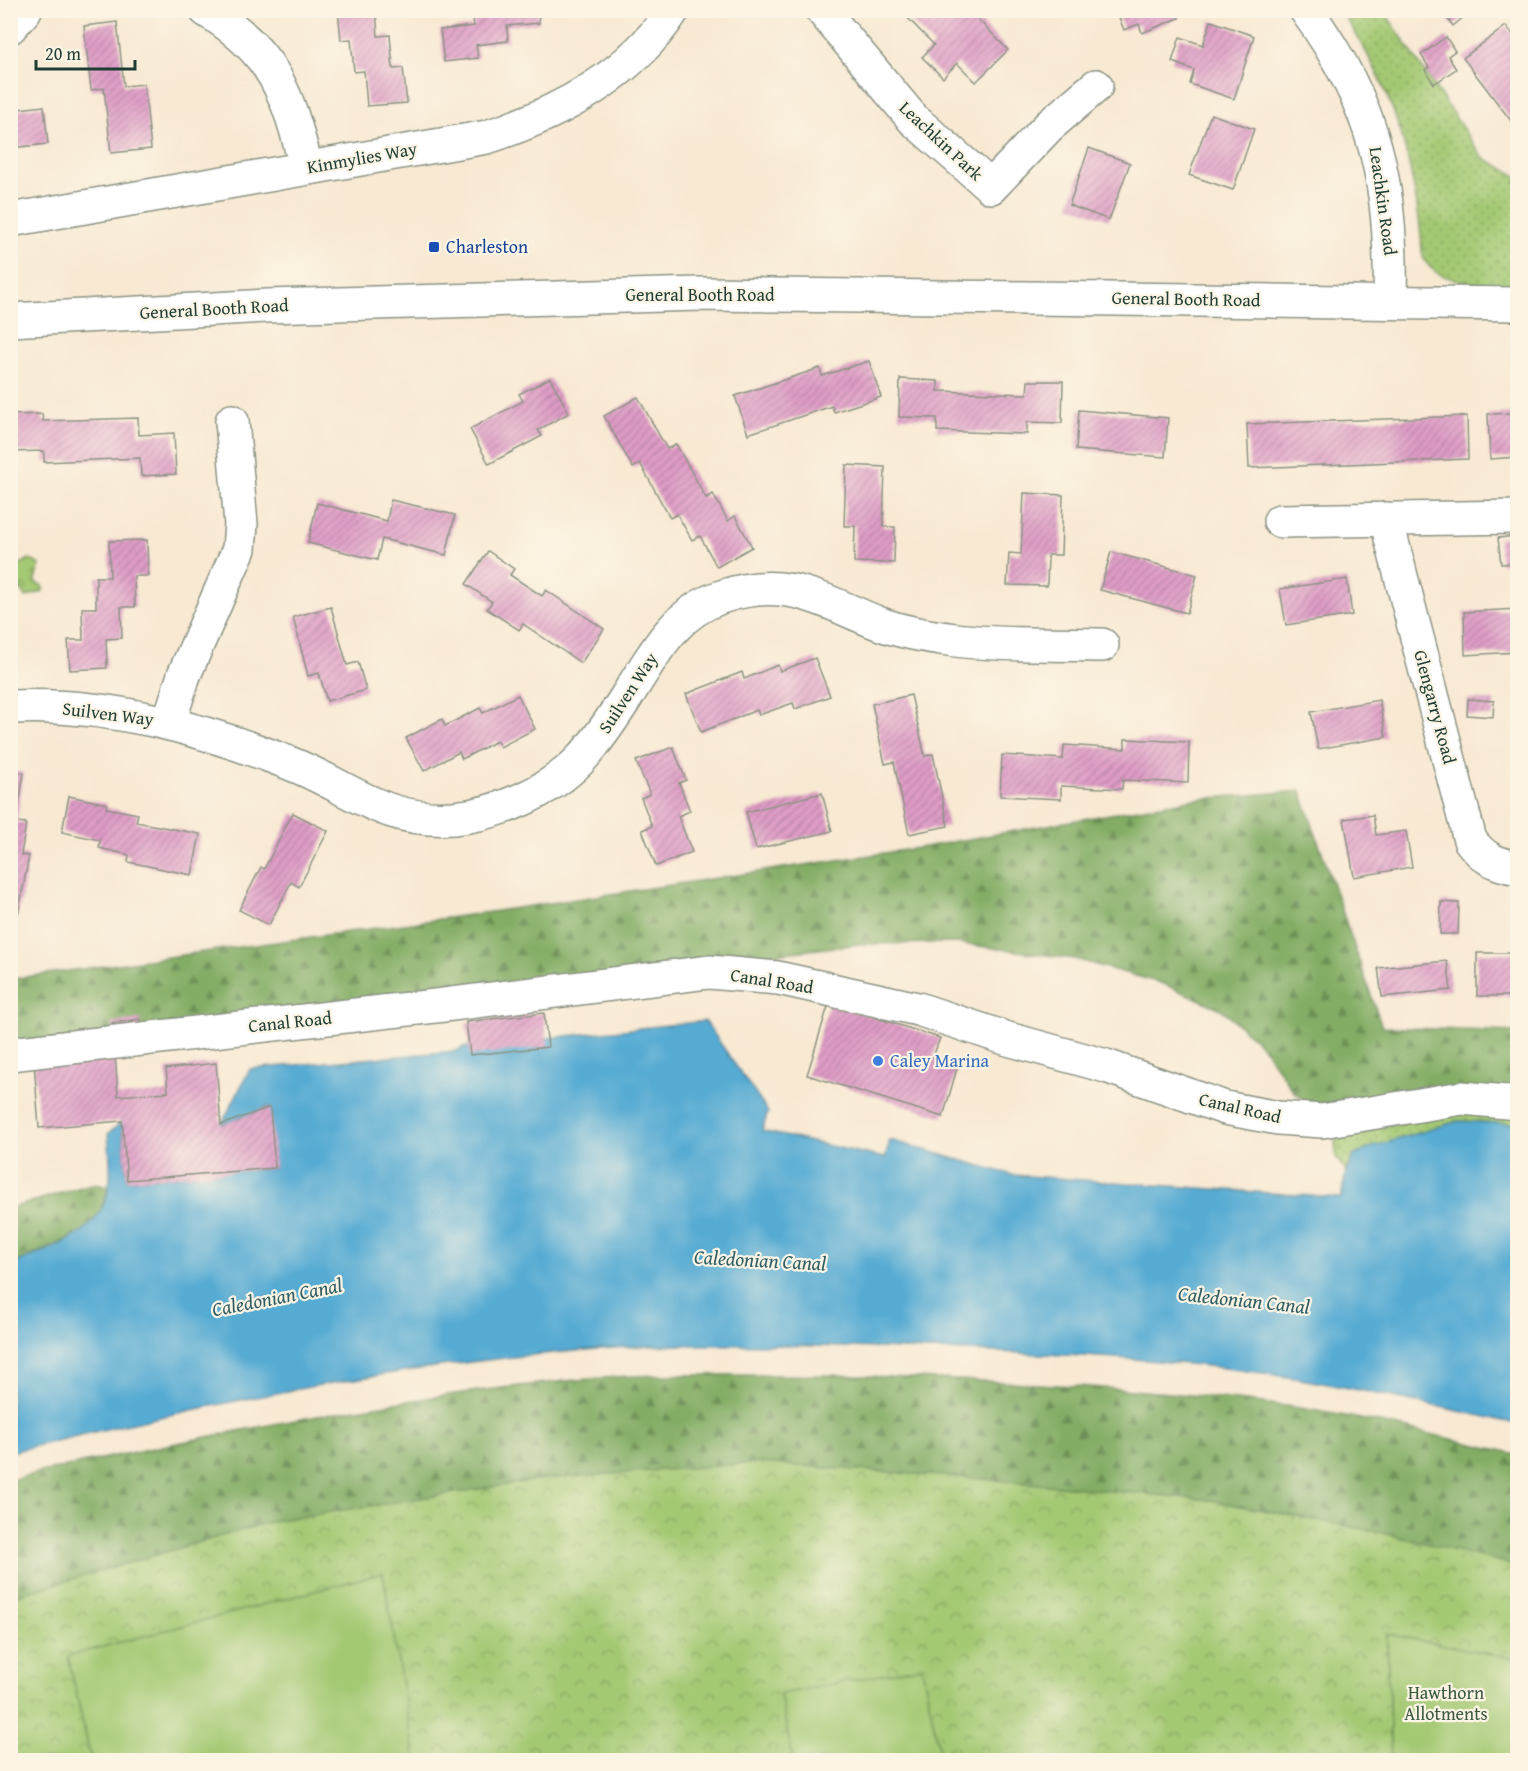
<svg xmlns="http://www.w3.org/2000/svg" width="1528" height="1771" font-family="'Gentium Book Plus',serif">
<defs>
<pattern id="grass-dots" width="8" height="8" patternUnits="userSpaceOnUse" patternTransform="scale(1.5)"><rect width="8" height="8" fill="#a4c973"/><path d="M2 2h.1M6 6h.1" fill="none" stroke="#85a45f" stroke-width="1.8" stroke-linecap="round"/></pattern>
<pattern id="forest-firs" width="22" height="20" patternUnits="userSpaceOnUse" patternTransform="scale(1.5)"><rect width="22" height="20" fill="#83ad65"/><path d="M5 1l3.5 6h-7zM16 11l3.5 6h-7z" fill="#6b8e54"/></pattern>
<pattern id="park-crowns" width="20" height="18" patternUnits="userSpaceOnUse" patternTransform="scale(1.5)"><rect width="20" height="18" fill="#a4c973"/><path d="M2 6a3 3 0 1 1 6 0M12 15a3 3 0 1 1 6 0" fill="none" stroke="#85a45f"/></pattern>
<pattern id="building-hatch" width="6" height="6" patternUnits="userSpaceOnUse" patternTransform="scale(1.5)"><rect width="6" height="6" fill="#df9cc6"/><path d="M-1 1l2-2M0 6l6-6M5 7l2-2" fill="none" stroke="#b480a2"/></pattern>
</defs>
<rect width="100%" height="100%" fill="#fcf5e5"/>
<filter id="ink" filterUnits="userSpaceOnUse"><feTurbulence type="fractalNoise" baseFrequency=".0167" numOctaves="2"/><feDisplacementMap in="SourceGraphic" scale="12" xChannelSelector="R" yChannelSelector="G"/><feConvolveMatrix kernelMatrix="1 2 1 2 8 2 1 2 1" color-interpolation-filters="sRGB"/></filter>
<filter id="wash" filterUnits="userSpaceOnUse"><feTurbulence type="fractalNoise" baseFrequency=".008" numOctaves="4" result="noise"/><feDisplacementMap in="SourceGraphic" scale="24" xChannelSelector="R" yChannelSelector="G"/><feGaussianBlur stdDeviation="1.35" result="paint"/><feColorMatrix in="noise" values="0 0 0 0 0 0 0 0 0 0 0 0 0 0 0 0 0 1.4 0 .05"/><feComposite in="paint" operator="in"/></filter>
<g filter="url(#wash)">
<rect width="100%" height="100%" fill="#f8e9d3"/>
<g fill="url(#grass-dots)" stroke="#628354" stroke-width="1.5">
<path d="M1341,11H1384L1482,157L1517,176V286C1493,285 1437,286 1424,259C1421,254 1422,243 1421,236C1419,217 1416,197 1412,178C1400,116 1376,62 1341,11Z"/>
<polygon points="1472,1111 1517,1116 1517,1124 1458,1121 1353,1156 1346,1172 1336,1157 1335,1140 1344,1133"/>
</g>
<g fill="url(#forest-firs)" stroke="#51754c" stroke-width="1.5">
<polygon points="1301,791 1382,1027 1517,1032 1518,1095 1338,1109 1305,1101 1294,1092 1263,1047 1221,1009 1161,983 1075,959 956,943 860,944 11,1045 11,979 490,912 918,848 1195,799"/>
<polygon points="91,1184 109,1185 101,1211 86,1231 11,1265 11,1208"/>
<path d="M837,1375C987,1381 1137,1386 1286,1406C1364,1417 1441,1437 1517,1454V1572L1506,1563L1383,1533L1209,1500L983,1479L757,1463L544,1479L273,1521L11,1597V1480L40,1472C226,1432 411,1393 601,1378C679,1372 759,1376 837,1375Z"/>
</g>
<g fill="url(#park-crowns)" stroke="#628354" stroke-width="1.5">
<polygon points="29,559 40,565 34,582 43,586 43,591 26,597 22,589 13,594 11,590 11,570"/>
<polygon points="757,1463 983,1479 1209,1500 1383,1533 1506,1563 1517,1572 1517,1659 1387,1635 1391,1760 11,1760 11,1597 273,1521 544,1479"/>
</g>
<g fill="#a4c973" stroke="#628354" stroke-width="1.5">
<polygon points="383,1573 415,1760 91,1760 68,1656"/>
<polygon points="1387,1634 1517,1659 1517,1760 1391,1760"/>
<polygon points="922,1667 941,1760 793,1760 780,1694"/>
</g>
<path fill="#57abd3" stroke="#3b7484" stroke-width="1.5" d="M705,1021L768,1112L762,1131L885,1158L890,1140L1013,1175L1341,1198L1346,1172L1353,1156L1372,1147L1458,1121L1517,1124V1424C1426,1404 1333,1382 1240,1370C1129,1355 1015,1353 904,1349C812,1346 720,1342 628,1347C420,1360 213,1402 11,1452L10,1265C51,1248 103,1236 109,1185C112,1169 109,1150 108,1134L122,1121L127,1180L274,1168L269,1107L221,1125L250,1069L456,1051L463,1047Z"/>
<g id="blocks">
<g fill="url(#building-hatch)">
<polygon points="338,10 376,10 378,36 390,35 393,69 403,68 407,103 367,106 364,71 354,72 351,39 341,40"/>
<polygon points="538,10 539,23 507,26 508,41 476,45 478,58 444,62 440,30 474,26 472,11"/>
<polygon points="900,10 969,10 1008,50 976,82 957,63 943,78 922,57 934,45"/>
<polygon points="1116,10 1176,10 1179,18 1142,33 1139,24 1124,30"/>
<polygon points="1441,10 1472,10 1453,26"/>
<polygon points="1211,21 1254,36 1234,99 1190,84 1194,70 1172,62 1180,37 1203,45"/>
<polygon points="117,22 124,86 144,84 151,149 111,153 104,88 91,90 84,26"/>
<polygon points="1506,26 1518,41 1518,130 1463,58"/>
<polygon points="1446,37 1455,51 1448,56 1456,69 1434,84 1425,70 1429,67 1421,55"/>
<polygon points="44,106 48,144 10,148 10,110"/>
<polygon points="1211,114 1254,129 1233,190 1189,175"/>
<polygon points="1089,148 1130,163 1109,220 1069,205"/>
<polygon points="869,361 881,397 834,412 832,406 748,434 735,396 820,368 822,376"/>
<polygon points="550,378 569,413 538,430 542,436 489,464 470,429 523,401 519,394"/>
<polygon points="900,379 938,381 938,391 1027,394 1028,381 1063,381 1062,423 1027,422 1027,434 937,431 937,418 899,417"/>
<polygon points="638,397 667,449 676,444 706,498 713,494 728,521 735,516 752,547 717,567 700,536 692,540 677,514 670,518 640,463 633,468 604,416"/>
<polygon points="1079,410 1168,418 1165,457 1076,450"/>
<polygon points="1518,413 1518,457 1490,459 1488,414"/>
<polygon points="42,414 43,421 138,418 139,435 174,433 176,474 141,476 140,458 44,462 44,451 10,452 10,415"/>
<polygon points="1467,416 1468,459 1249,468 1247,424"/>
<polygon points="846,465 885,467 883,527 895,527 894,563 854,562 855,526 844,526"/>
<polygon points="1024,493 1063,495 1061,555 1048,555 1047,586 1007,585 1009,553 1021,554"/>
<polygon points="391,500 455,515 446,555 382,539 377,560 308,543 317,503 387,521"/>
<polygon points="1516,536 1518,563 1501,564 1498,538"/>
<polygon points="147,540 148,576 134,576 135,607 121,607 122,638 106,639 107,668 70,670 68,640 83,640 82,608 96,608 96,577 110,577 109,541"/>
<polygon points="488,551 514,569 510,575 542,596 546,590 604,629 581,663 523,624 519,630 487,609 492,602 466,584"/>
<polygon points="1111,552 1197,575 1187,613 1100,590"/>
<polygon points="1347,579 1352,615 1286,625 1280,589"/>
<polygon points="331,607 347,665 358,662 366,690 327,701 319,673 308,676 293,617"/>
<polygon points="1518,609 1518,652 1465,655 1464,612"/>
<polygon points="815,658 830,696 795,709 793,703 759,715 757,710 701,732 686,694 742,672 744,679 778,665 780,671"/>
<polygon points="518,695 535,729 500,747 497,741 462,759 459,752 424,771 406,738 442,719 445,726 480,708 483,713"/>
<polygon points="911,695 925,756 933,754 948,826 909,834 894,762 885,764 872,704"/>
<polygon points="1468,699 1494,701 1493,717 1467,715"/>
<polygon points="1379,700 1386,737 1318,749 1311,712"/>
<polygon points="1125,739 1189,742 1188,783 1123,780 1122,789 1061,786 1061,799 1000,796 1002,755 1063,759 1064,745 1125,749"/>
<polygon points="673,747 686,780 679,783 690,811 678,816 692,852 656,866 642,830 652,826 641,798 650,794 636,761"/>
<polygon points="10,770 24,773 16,822 26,823 21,855 29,856 18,915 10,914"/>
<polygon points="822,793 832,831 756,849 746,812"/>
<polygon points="69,796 107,804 106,808 138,814 136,822 200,834 192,875 128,862 129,855 99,848 100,840 62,832"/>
<polygon points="293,813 328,831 299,887 291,882 269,925 239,910 261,867 264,869"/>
<polygon points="1373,815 1376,835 1406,831 1412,867 1354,877 1344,819"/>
<polygon points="1441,902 1459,903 1458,934 1440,934"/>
<rect x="1477" y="953" width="41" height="43"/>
<polygon points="1447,961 1451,990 1382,997 1378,968"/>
<polygon points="829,1003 940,1038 933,1057 958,1065 943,1117 807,1075"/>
<polygon points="544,1013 548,1047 470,1055 466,1022"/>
<polygon points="140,1019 141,1030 114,1033 112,1023"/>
<polygon points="115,1054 118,1096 168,1092 166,1069 216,1063 221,1125 270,1107 275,1168 127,1180 122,1121 39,1128 34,1061"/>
</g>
</g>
</g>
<g filter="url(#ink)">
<use href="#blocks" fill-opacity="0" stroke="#8c9384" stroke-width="1.5"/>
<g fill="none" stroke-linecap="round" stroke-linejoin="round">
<g stroke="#8c9384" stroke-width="36">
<g id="minor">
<path d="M206,10C274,51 288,94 306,167"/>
<polyline points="822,10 914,120 991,187 1049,126 1096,86"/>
<path d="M1306,10C1376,106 1393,185 1390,302"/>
<polyline points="10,27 25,10"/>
<path d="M10,220L487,137C560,113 630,76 673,10"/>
<polyline points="10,320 267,306 701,294 1518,304"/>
<path d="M1386,519L1470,840C1483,858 1495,864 1518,868"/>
<polyline points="1280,521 1518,517"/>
<path d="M10,707C107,702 200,728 289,763C351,787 382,823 454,818C498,814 549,792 580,760C598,741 613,718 627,696C652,657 673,613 721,597C786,575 821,600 878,623C901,632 931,637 956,640C1004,646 1054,643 1102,645"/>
<polyline points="169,722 184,675 239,549 241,524 232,421"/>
<polyline points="10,1054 444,1005 709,972 778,978 918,1009 1008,1039 1106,1066 1225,1108 1278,1118 1322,1121 1462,1098 1518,1103"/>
</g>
</g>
<use href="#minor" stroke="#fff" stroke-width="33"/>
</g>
</g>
<rect fill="#1a4fb4" stroke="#fcf5e5" stroke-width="2" x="428" y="241" width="12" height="12" rx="3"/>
<circle fill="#3f7fe0" stroke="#fcf5e5" stroke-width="2" cx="878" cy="1061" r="6"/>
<g text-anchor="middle" stroke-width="4.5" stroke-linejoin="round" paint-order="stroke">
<g font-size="18" fill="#1f3d34" stroke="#fcf5e5">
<text transform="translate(941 141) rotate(43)" y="6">Leachkin Park</text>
<text transform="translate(362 158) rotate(-10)" y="6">Kinmylies Way</text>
<text transform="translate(1383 201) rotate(82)" y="6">Leachkin Road</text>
<text x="700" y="301">General Booth Road</text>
<text transform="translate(1186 299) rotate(1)" y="6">General Booth Road</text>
<text transform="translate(214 309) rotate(-3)" y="6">General Booth Road</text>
<text transform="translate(628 693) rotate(-57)" y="6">Suilven Way</text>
<text transform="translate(1435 707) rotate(75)" y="6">Glengarry Road</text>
<text transform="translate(108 714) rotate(7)" y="6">Suilven Way</text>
<text transform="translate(772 981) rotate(9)" y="6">Canal Road</text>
<text transform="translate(290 1022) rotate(-6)" y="6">Canal Road</text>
<text transform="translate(1240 1108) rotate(13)" y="6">Canal Road</text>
</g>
<g font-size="18" fill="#164399" stroke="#fcf5e5" text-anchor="start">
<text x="446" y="253">Charleston</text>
</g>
<g font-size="18" fill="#366cbe" stroke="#fcf5e5" text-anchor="start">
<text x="890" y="1067">Caley Marina</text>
</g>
<g font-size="18" fill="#3a5941" stroke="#fcf5e5">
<text x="1446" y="1699">Hawthorn<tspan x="1446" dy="21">Allotments</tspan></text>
</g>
<g font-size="20" font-style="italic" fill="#305e64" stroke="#fcf5e5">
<text transform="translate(760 1260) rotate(3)" y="7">Caledonian Canal</text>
<text transform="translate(277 1297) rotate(-11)" y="7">Caledonian Canal</text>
<text transform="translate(1244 1300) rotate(6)" y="7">Caledonian Canal</text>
</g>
</g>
<rect width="1528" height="1771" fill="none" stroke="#fcf5e5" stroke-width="36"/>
<path d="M36 60v9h99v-9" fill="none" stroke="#1f3d34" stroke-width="3"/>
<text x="45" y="60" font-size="18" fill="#1f3d34" stroke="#fcf5e5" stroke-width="4.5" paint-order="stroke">20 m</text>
</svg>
